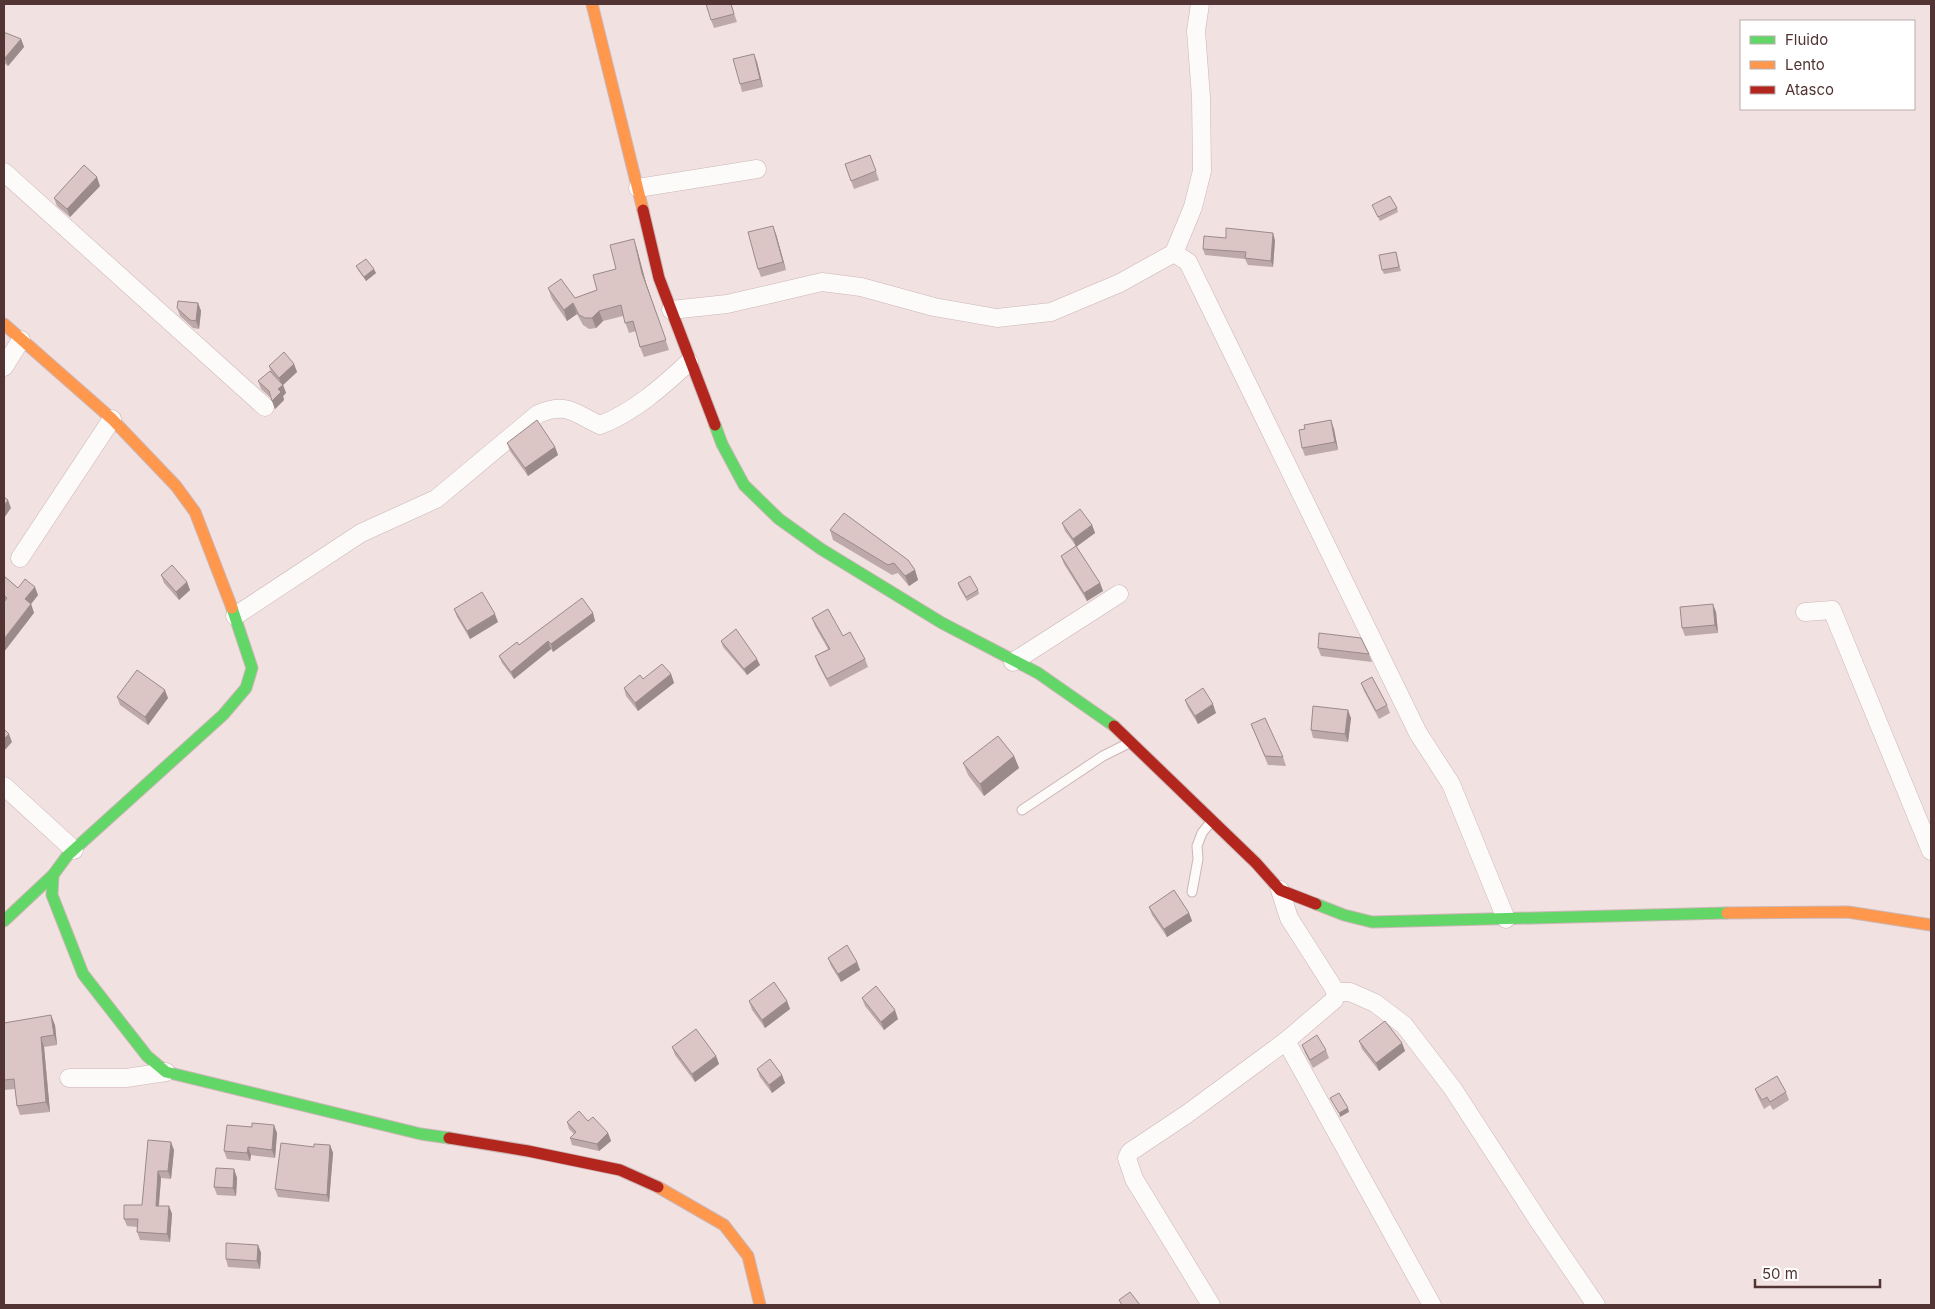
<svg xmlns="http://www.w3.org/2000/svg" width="1935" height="1309" font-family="Inter,sans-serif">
<rect width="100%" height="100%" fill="#f2e1e1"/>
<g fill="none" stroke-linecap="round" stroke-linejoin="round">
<g stroke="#cbb6b6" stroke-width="11">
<g id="lane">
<polyline points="1022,810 1103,756 1129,743"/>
<polyline points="1192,892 1198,859 1197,846 1202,833 1210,823"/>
</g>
</g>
<g stroke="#cbb6b6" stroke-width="19">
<g id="street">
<polyline points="4,172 265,407"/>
<polyline points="638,188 757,169"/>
<polyline points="1174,253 1188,262 1418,733 1451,784 1506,919"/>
<polyline points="671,310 727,304 822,282 861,287 934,307 997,318 1051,312 1120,283 1174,253 1193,207 1202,171 1201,97 1196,31 1200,4"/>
<polyline points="4,367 21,340"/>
<polyline points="20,558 112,419"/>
<polyline points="1805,612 1832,610 1931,851"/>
<path d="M235,616L361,533L436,499L538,414C567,402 574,413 600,425C633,413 663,386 689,362"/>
<polyline points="1013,662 1119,594"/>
<polyline points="4,786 74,850"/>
<polyline points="1336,992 1350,992 1375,1003 1404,1025 1453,1089 1540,1223 1596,1305"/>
<polyline points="1286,1041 1432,1305"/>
<polyline points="69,1078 126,1078 166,1072"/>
<polyline points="1211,1305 1134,1179 1127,1158 1130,1152 1187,1114 1286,1041 1334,1000 1336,992 1333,987 1289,918 1280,890"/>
</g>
</g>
<g stroke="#cbb6b6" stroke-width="13">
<g id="fast">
<polyline points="715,425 722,444 744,485 779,519 821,549 942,623 1038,673 1114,726"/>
<polyline points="53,875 52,895 83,974 147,1056 166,1072 421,1134 449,1138"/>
<polyline points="1316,904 1344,915 1372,922 1727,913"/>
<polyline points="4,921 53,875 67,856 223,715 246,688 252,668 232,608"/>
</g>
</g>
<g stroke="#cbb6b6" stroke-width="13">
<g id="slow">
<polyline points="592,4 643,210"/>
<polyline points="4,324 112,419 176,486 195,512 232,608"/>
<polyline points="1727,913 1848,912 1931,925"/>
<polyline points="658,1187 724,1225 748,1256 760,1305"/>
</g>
</g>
<g stroke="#cbb6b6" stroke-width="13">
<g id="jam">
<polyline points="643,210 659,278 715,425"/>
<polyline points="1114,726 1256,863 1280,890 1316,904"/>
<polyline points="449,1138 528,1151 620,1170 658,1187"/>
</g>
</g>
<use href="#lane" stroke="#fdfafa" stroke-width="9"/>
<use href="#street" stroke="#fdfafa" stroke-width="18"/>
<use href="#fast" stroke="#63d668" stroke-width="11"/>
<use href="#slow" stroke="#ff974d" stroke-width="11"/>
<use href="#jam" stroke="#b3261e" stroke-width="11"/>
</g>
<g fill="#bda9a9">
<polygon points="731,4 737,22 714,28 711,20"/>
<polygon points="4,33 21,39 24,47 8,66 4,63"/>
<polygon points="757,62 763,87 742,92 740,84"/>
<polygon points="870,155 879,180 854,189 845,164"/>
<polygon points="100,186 70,217 57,206 54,198"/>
<polygon points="1372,205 1397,208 1398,212 1380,221"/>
<polygon points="776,234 786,270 761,277 758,269"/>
<polygon points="1275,240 1273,267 1248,265 1245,259 1205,255 1203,249"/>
<polygon points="637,249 646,283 669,350 644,357 640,347 636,331 629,333 623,316 603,321 596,328 589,329 583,325 577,314 567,321 552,299 548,288 575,298 597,290 616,269"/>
<polygon points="1396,252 1401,271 1384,274 1382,270"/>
<polygon points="356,266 376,273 366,281 358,270"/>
<polygon points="198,303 201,311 199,329 193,328 180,316 177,308"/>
<polygon points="294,364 297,372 283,385 286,393 283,396 284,400 275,409 272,399 261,389 258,381 271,372 269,366"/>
<polygon points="1334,429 1338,450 1305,456 1302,448"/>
<polygon points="507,443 555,447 558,455 528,476 510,451"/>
<polygon points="1062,523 1092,525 1095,533 1076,547 1100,583 1103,591 1087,601 1064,564 1061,556 1076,546 1065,531"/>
<polygon points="830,530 915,570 918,580 909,586 898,573 892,575 833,540"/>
<polygon points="161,575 187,582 190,590 179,600 164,583"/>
<polygon points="4,576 18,588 38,595 31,604 34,613 4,601"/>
<polygon points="958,583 978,590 979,594 967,601 959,587"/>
<polygon points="454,609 498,622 470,639 457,617"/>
<polygon points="1716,612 1718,633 1685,636 1682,628"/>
<polygon points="593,613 595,621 553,652 551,649 514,679 502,663 499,656 519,645"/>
<polygon points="812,618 843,636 865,659 868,667 830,687 818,664 815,656 828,649 815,626"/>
<polygon points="721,641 760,665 747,675 723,647"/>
<polygon points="1318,648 1369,654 1372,662 1321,656"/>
<polygon points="671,674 674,683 638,711 626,696 624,688 643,679"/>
<polygon points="1361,683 1387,705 1390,713 1379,719 1364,691"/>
<polygon points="117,697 168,698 148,725 120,705"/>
<polygon points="1185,700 1216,713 1198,724 1188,708"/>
<polygon points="1351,718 1348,742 1313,738 1311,730"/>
<polygon points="1251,724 1283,757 1286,766 1268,765"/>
<polygon points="1014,756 1019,768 984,796 968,775 963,763"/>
<polygon points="1149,907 1189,913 1192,921 1167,937 1152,915"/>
<polygon points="828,958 857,962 860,970 841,982 831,966"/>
<polygon points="862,998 898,1019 884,1030 865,1006"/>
<polygon points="749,1001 787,1001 790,1009 765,1028 752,1010"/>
<polygon points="4,1023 55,1025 57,1045 44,1047 50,1112 20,1115 17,1106 15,1089 4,1090"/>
<polygon points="1359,1041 1402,1043 1405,1051 1379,1071 1362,1049"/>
<polygon points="1302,1045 1326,1050 1329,1058 1313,1068 1305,1053"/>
<polygon points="672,1047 716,1056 719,1064 695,1082 675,1055"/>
<polygon points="757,1069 782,1075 785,1083 772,1093 760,1077"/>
<polygon points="1755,1089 1786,1092 1789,1100 1773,1110 1770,1105 1764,1109 1758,1097"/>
<polygon points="588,1121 608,1133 611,1141 599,1151 572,1145 570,1138 574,1134 569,1129 567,1122"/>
<polygon points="277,1133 275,1158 251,1155 250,1161 227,1159 224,1151"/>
<polygon points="148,1140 174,1150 171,1179 161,1178 159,1206 169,1206 172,1214 170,1242 140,1240 137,1232 137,1227 127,1226 124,1219 142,1205"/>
<polygon points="330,1145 333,1153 329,1202 278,1197 275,1189 314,1147"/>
<polygon points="234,1169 237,1178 236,1196 217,1195 214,1187"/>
<polygon points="258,1245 261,1253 260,1269 228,1267 226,1259"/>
</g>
<g fill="#9a8a8a">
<polygon points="21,39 24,47 8,66 5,58"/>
<polygon points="754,54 757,62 763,87 760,79"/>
<polygon points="97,177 100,186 70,217 67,209"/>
<polygon points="773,226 776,234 786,270 783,262"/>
<polygon points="1273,233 1275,240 1273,267 1271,261"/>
<polygon points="634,239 637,249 646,283 669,350 642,273"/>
<polygon points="374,269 376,273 366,281 364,277"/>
<polygon points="198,303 201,311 199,329 196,321"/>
<polygon points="573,303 577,314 567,321 564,310"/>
<polygon points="599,311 603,321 596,328 592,318"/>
<polygon points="294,364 297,372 283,385 286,393 283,396 284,400 275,409 272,401 278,389 282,386 279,378"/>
<polygon points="1331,420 1334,429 1338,450 1335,442"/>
<polygon points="555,447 558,455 528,476 525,468"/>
<polygon points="8,500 11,508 4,518 4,506"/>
<polygon points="1092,525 1095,533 1076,547 1073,539"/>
<polygon points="915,570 918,580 909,586 905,576"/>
<polygon points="187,582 190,590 179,600 176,592"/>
<polygon points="1100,583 1103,591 1087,601 1084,593"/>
<polygon points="35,587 38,595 28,608 25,599"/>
<polygon points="31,604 34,613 4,652 4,639"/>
<polygon points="1713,604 1716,612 1718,633 1715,625"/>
<polygon points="593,613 595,621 553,652 551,644"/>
<polygon points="495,614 498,622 470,639 467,631"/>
<polygon points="548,641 551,649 514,679 511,672"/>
<polygon points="757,659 760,665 747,675 744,669"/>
<polygon points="671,674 674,683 638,711 635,703"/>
<polygon points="165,690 168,698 148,725 145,717"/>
<polygon points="1213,704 1216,713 1198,724 1195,716"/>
<polygon points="1348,710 1351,718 1348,742 1345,734"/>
<polygon points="9,734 12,742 4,751 4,739"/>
<polygon points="1014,756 1019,768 984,796 980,784"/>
<polygon points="1189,913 1192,921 1167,937 1164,929"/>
<polygon points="857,962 860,970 841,982 838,974"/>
<polygon points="787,1001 790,1009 765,1028 762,1020"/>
<polygon points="895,1010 898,1019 884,1030 881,1022"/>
<polygon points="51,1015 55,1025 57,1045 54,1035"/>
<polygon points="41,1037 44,1047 50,1112 46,1102"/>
<polygon points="1402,1043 1405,1051 1379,1071 1376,1063"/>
<polygon points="716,1056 719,1064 695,1082 692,1074"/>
<polygon points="782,1075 785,1083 772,1093 769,1085"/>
<polygon points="1348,1108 1349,1112 1340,1117 1339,1113"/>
<polygon points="274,1125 277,1133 275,1158 272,1150"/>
<polygon points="608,1133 611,1141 599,1151 597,1144"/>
<polygon points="171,1142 174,1150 171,1179 168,1171"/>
<polygon points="330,1145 333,1153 329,1202 327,1195"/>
<polygon points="248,1147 251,1155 250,1161 247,1153"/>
<polygon points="234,1169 237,1178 236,1196 233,1188"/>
<polygon points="158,1171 161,1178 158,1213 156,1206"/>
<polygon points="169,1206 172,1214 170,1242 167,1234"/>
<polygon points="258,1245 261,1253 260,1269 257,1261"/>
</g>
<g fill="#dcc5c5" stroke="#9a8a8a">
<polygon points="706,4 731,4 734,14 711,20"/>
<polygon points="4,33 6,33 21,39 5,58 4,57"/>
<polygon points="754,54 760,79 740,84 733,59"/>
<polygon points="870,155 876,171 851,181 845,164"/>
<polygon points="84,165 97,177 67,209 54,198"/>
<polygon points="1390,196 1397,208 1378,217 1372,205"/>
<polygon points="773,226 783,262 758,269 748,232"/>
<polygon points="1226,228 1273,233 1271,261 1245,258 1246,252 1203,249 1204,236 1226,238"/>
<polygon points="634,239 642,273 666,340 640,347 633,321 625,323 621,305 599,311 592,318 585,318 579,315 573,303 564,310 548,288 561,279 575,298 597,290 593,275 616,269 610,245"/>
<polygon points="1396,252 1399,267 1382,270 1379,255"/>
<polygon points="366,259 374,269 364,277 356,266"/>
<polygon points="178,301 198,303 196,321 190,320 177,308"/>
<polygon points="284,352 294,364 279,378 269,366"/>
<polygon points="270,371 283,385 278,389 281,392 272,401 269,391 258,381"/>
<polygon points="537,420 555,447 525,468 507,443"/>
<polygon points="1331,420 1335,442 1302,448 1299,430 1305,429 1304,425"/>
<polygon points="4,497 8,500 4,506"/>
<polygon points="1080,509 1092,525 1073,539 1062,523"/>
<polygon points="844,513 908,560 915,570 905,576 894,563 888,565 830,530"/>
<polygon points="1076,546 1100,583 1084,593 1061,556"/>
<polygon points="172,565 187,582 176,592 161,575"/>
<polygon points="4,576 18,588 25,579 35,587 25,599 31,604 4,639 4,602 7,598 4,595"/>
<polygon points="970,576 978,590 966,597 958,583"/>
<polygon points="482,592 495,614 467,631 454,609"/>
<polygon points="582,598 593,613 551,644 548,641 511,672 499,656 517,642 519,645"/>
<polygon points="1713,604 1715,625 1682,628 1680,607"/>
<polygon points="828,609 843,636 850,632 865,659 827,679 815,656 830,649 812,618"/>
<polygon points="736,629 757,659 744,669 721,641"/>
<polygon points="1319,633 1361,638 1369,654 1318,648"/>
<polygon points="662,664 671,674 635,703 624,688 640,675 643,679"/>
<polygon points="137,670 165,690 145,717 117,697"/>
<polygon points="1372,677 1387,705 1376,711 1361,683"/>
<polygon points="1203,688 1213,704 1195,716 1185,700"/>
<polygon points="1313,706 1348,710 1345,734 1311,730"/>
<polygon points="1265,718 1283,757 1265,756 1251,724"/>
<polygon points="4,729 9,734 4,739"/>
<polygon points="998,736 1014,756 980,784 963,763"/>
<polygon points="1174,890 1189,913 1164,929 1149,907"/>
<polygon points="847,945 857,962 838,974 828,958"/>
<polygon points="774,982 787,1001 762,1020 749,1001"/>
<polygon points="876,986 895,1010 881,1022 862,998"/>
<polygon points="51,1015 54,1035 41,1037 46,1102 17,1106 14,1079 4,1080 4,1023"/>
<polygon points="1385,1021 1402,1043 1376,1063 1359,1041"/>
<polygon points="696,1029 716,1056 692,1074 672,1047"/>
<polygon points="1317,1035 1326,1050 1310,1060 1302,1045"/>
<polygon points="770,1059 782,1075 769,1085 757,1069"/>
<polygon points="1777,1076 1786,1092 1770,1102 1767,1097 1762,1100 1755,1089"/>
<polygon points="1339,1093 1348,1108 1339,1113 1330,1098"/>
<polygon points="579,1111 588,1121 593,1117 608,1133 597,1144 570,1138 576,1132 567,1122"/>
<polygon points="252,1123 274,1125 272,1150 248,1147 247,1153 224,1151 227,1125 252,1127"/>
<polygon points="148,1140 171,1142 168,1171 158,1171 156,1206 169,1206 167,1234 137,1232 138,1219 124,1219 124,1205 142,1205"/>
<polygon points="281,1143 314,1147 314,1144 330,1145 327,1195 275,1189"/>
<polygon points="216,1168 234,1169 233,1188 214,1187"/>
<polygon points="226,1243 258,1245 257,1261 226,1259"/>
<polygon points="1130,1292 1140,1305 1122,1305 1119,1300"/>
</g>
<rect width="1935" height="1309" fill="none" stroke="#513433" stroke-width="10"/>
<rect x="1740" y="20" width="175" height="90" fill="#ffffff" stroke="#b9aead"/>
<rect x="1750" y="36" width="25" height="8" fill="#63d668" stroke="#b9aead"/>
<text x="1785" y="45" font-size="15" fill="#513433">Fluido</text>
<rect x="1750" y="61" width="25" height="8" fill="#ff974d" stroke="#b9aead"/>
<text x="1785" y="70" font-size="15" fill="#513433">Lento</text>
<rect x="1750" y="86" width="25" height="8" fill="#b3261e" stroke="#b9aead"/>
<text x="1785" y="95" font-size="15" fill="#513433">Atasco</text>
<path d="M1755 1279v8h125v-8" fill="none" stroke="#513433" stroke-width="2.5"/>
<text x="1762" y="1279" font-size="15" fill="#513433" stroke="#ffffff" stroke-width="4" paint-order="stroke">50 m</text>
</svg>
